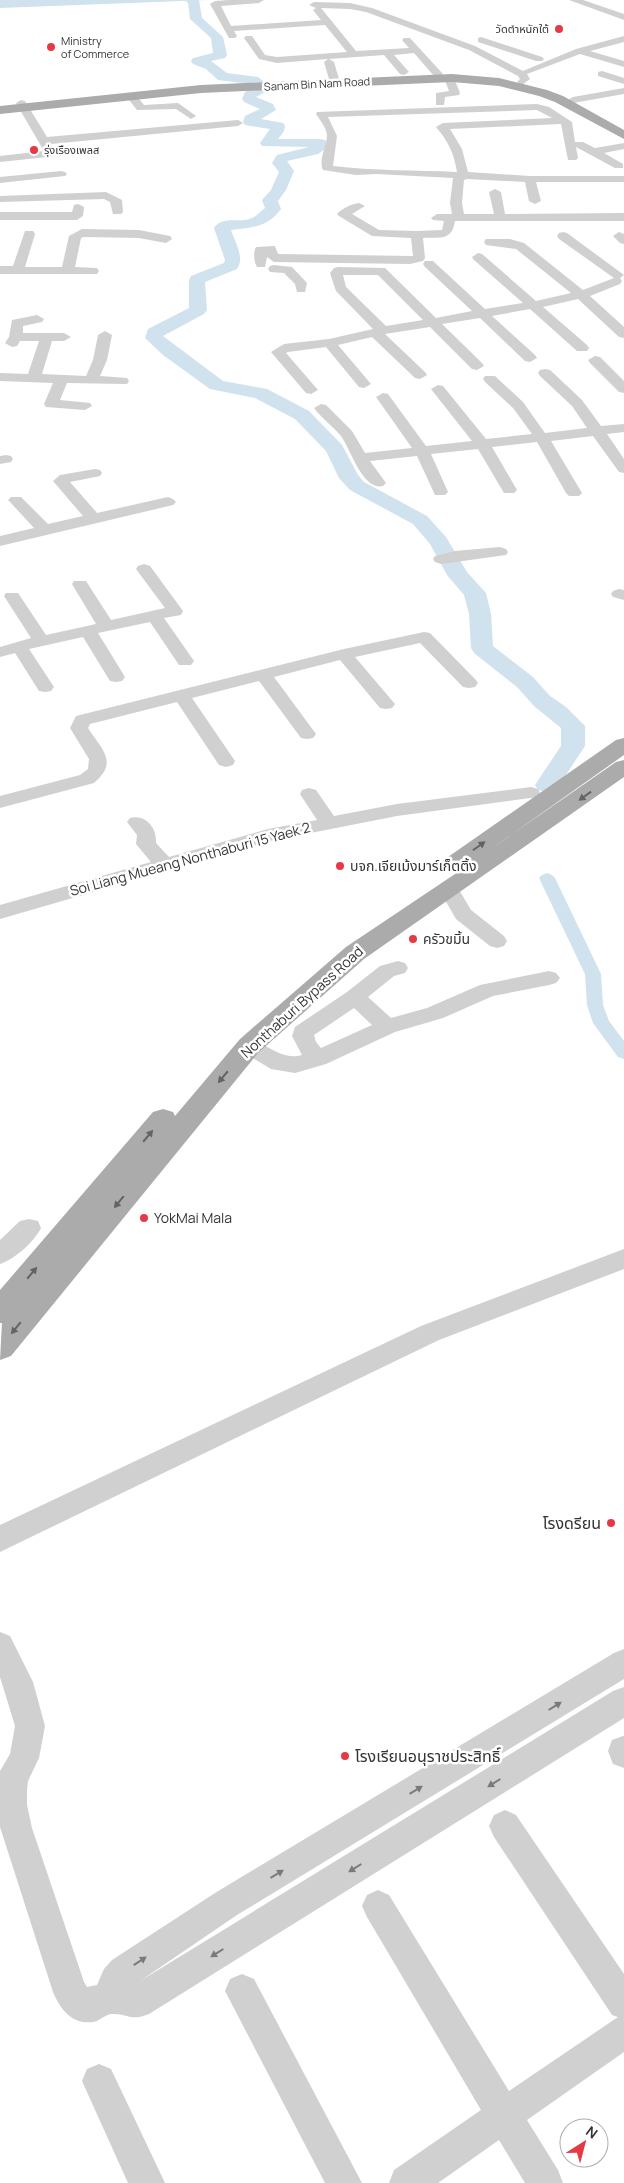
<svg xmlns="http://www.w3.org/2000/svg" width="624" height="2183" font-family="Manrope,'Noto Sans Thai',sans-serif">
<rect width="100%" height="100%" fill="#fff"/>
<polygon fill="#cfe2ee" points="0,0 208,0 0,8"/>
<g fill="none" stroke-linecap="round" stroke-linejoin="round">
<polygon fill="#cfe2ee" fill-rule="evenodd" points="547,873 552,875 555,878 601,974 603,1005 609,1021 624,1041 624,1059 618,1057 593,1023 587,1005 585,974 539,878 542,875"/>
<path fill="#cfe2ee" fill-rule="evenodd" d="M185,0H199L202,18L223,37L227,55L225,58L211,61L227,73L258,77L268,85L267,91L256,97L273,104L276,110L261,119L283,123L285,126L284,131L278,139H320L325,140L330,146L318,154L287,161L294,171L286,190L278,201L281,209C268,227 251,228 231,230C235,242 245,258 237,269L205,282L207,310L204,314L163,336L223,381L267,389L309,411L342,445L358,475L364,482L427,516L446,537L467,572L486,593L491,614L493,646L533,677L550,696L566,707L585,726V746L556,790L547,792L538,790L535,785L561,746V728L534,706L517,687L474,653L471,648L469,614L464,595L447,575L430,544L413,524L350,490L339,478L326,451L295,419L255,398L210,389L163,355L145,338L148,329L189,308V280L191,276L224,263L225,260L214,228C223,215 240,224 252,218C257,216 261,211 265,208L262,200L271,190L279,172L272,163L277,155L309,147L262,146L260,143L270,129L245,125L243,122L245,116L260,109L244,102L242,99L245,92L254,87L250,84L218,80L206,69L193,64L191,61L193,58L213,53L211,38L190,19L188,3Z"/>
<g fill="#d0d0d0" fill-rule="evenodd">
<polygon points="229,0 264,0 259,3 221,6 231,26 321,20 313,10 316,8 309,5 314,2 350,3 372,8 475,46 523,71 576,49 624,36 624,42 590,51 624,61 624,67 580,54 527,74 530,79 522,85 517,82 520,79 518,76 469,50 366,12 350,9 321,8 356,51 409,48 402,40 404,38 410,38 443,74 438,77 434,76 414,53 394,55 409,72 404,75 400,74 384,55 329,59 334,62 339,79 334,82 329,79 324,62 328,59 277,63 259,59 244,38 246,36 252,36 265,55 277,57 347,52 325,25 234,31 237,36 235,38 229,38 210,4 215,1"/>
<polygon points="569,0 583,0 624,14 624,20"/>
<polygon points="481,37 542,57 544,59 542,61 536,61 478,42 478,38"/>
<polygon points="602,71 624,78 624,84 598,76 598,72"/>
<polygon points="449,75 454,78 460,93 459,95 445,97 444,105 436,105 436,93 449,91 444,78"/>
<polygon points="624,88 624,94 573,103 568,100 573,97"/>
<polygon points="131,93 135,94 144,105 178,103 196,116 191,119 176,109 137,110 126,96"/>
<polygon points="21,100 25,101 47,137 238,120 243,123 238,126 51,144 55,150 66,149 71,152 66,155 0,162 0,156 44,151 16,103"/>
<path d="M537,104L549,107L572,122L575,142H583L595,148L624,143V149L604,153L623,164V168H615L576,147L578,158L576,160H568L561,124L450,129L462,149L468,172L530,176H624V182H536L541,201L535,204L529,201L525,182L467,179L464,180L462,203L464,214H494L489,192L495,189L501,192L505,214L624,213V221H455C452,241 440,237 423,238L425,258L423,261L410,264L274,262L267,257L265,267H257C254,262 253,252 256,247L275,246L278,254L413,256L411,238L372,236L339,216L337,214C342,208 352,204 359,203L365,206L352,214L379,230L417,231L442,230L444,221L433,220L431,218L437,214H452L450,203L453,178L377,174L356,175L323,170C318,159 327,147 327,135C326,127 320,120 316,114L317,112ZM537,110L552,118L443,123L436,127C448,141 454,153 457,172C416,170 373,171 333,166L337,136L328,117Z"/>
<polygon points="61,171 65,172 67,174 65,176 0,183 0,177"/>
<polygon points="106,192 122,200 123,212 121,214 113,214 110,202 104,199 0,202 0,196"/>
<polygon points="78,204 84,207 83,216 77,220 0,220 0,212 72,212 74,205"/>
<polygon points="82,229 139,230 170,236 172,239 166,243 139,238 84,237 81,238 75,267 97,268 99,271 97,274 0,274 0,266 13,266 25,231 33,231 35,234 25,267 62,267 69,236"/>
<path d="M563,232L567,233L624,275L620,278L622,281L620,284L590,296L624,327V338L619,337L578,299L543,307L587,345L589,348L587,351H577L530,309L492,316L535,355L537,358L530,362L525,361L480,318L442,324L482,363L484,366L477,370L472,369L430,327L385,334L425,372L427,375L420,379L415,378L372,337L338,345L371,384L364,388L359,387L326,347L288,352L286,353L318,390L311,394L306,393L271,352L284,344L329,339L373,329L336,291L330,273L334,268L338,267L385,268L436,318L472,311L425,267L423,264L425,261H433L485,309L523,303L474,260L472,257L478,253L482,254L536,301L571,293L516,249L486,245L484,242L486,239H510L524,243L583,290L614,278L559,239L557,236L559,233ZM343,275H378L423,320L386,326L346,287Z"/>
<polygon points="619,232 624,234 624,244 620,243 613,236"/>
<polygon points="274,265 292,267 307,283 305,292 297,292 295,284 284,273 270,272 268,269 270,266"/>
<polygon points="37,315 44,319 42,322 23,326 23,333 64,333 71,337 64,341 52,341 42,374 86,376 93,360 98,335 105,331 112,335 107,360 100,376 127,378 129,381 127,384 67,383 60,400 90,403 92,406 85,410 46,407 44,404 53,383 0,381 0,373 28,374 39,341 20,341 17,346 12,347 5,343 9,337 12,320"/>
<polygon points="595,356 600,357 624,381 624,393 619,392 590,363 588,360"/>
<path d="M545,369L550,370L582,400L601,426L624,424V432L607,434L624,459V473L619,472L593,436L551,441L582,493L579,496H569L566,493L537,442L492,447L517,490L514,493H504L478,449L431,454L448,492L445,495H435L417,456L370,461L386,483L383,486C363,491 351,450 341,436C333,426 322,419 314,408L321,404L326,405L352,431L365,453L412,448L376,397L383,393L388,394L426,446L472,441L431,389L438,385L443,386L486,439L532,434L513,408L485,382L483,379L485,376H495L523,402L545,433L587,428L572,406L540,376L538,373L540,370Z"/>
<polygon points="6,455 11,456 13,459 11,462 0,464 0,456"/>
<polygon points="95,469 100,470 102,473 100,476 70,482 97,513 168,497 173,499 176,502 173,505 0,546 0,536 34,528 11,503 8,500 11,497 21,497 48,524 83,516 53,481 60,475"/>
<polygon points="500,547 506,549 508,552 506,555 441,564 435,562 433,559 435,556 455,551"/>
<polygon points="144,564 150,566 183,611 181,615 164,618 194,661 191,665 179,665 150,622 98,633 125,677 122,681 116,682 110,681 83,637 29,649 54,687 51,691 45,692 39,691 15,653 0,657 0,647 31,638 4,596 6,593 18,593 46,635 96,624 72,584 74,581 86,581 111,620 165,608 136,569 138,566"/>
<polygon points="619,589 624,590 624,600 613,597 611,594 613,591"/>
<path d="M424,632L430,633L475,679L478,683L475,687L469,688L463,687L420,643L355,657L395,704L392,708L386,709L380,708L340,660L274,677L316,734L313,738L307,739L301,738L259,681L192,698L235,761L233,765L226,767L219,765L177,702L90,724L88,728C102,750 119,762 94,783L0,808V796L80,775L88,769L89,759L70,728L76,716L344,649Z"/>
<path d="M531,787L538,789L540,793L538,797L397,816L270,841L0,919V905L151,862L136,844L137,835L127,822L130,818C146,814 157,828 156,843L169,857L268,829L317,820L300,794L302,790L309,788L316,790L334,816L397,804Z"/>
<polygon points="448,882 455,883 471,910 504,936 507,941 504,946 497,948 490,946 456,919 438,888 441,883"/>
<path d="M398,961L405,963L408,968L405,973L394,976L368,997L391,1018L427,1008L480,985L549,971L556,973L560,978L556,983L549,985L493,996L443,1018L395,1032L326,1064L295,1073L271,1069L241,1051L238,1046L241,1041L249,1038C267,1044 282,1061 302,1055L292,1036L295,1027L347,992L380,966ZM354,1008L372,1025L321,1048L316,1042L314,1035Z"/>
<path d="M29,1219L38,1221L41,1228C34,1242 15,1259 0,1264V1240L20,1221Z"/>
<polygon points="624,1249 624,1269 439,1340 0,1552 0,1525 421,1326"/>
<path d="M0,1632L10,1636L33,1682L45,1726L39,1758L28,1781L27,1790V1805L32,1828L84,1982L87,1987L97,1985L104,1969L112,1960L215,1893L614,1653L624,1649V1679L237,1915L140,1981L613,1691L624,1687V1718L149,2014C130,2022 128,2013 111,2014C105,2015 99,2021 93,2022C72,2025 60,2009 53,1992L0,1827V1771L10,1754L15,1726L0,1677Z"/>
<polygon points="623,1736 624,1736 624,1768 613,1764 608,1751 612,1740"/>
<polygon points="505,1810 516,1815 624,1974 624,2052 527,2120 558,2170 563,2183 525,2183 499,2140 438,2183 389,2183 394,2170 481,2110 367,1917 362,1906 367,1895 378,1890 389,1895 509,2091 618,2017 612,2015 494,1837 489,1826 494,1815"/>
<polygon points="242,1974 254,1979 362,2183 325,2183 225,1991 230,1979"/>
<polygon points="99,2064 111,2069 165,2183 128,2183 82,2081 87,2069"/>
</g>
<g fill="#ababab" fill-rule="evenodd">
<polygon points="452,74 499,78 547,90 563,96 624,130 624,139 555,102 539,96 499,86 452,82 201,93 0,114 0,106 201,85"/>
<polygon points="624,738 624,755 488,851 616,762 624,760 624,777 364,959 258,1053 11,1356 0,1360 2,1323 0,1323 0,1290 153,1112 163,1109 173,1112 175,1116 240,1039 346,947 464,868 457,870 448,867 445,862 448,857 616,740"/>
</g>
</g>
<defs><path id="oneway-solid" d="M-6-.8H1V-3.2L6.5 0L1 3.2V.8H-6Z" transform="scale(1.25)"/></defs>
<g fill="#636363">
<use href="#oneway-solid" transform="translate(585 796) rotate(144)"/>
<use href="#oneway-solid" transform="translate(479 846) rotate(-35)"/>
<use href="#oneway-solid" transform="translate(223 1077) rotate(130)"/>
<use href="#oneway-solid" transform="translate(148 1136) rotate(-50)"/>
<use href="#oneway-solid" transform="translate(119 1202) rotate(129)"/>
<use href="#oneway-solid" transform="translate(32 1273) rotate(-50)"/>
<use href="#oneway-solid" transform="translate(16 1328) rotate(129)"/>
</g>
<g fill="#7a7a7a">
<use href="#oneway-solid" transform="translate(555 1706) rotate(-32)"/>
<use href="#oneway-solid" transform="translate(494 1783) rotate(148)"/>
<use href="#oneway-solid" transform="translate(416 1790) rotate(-31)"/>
<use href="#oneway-solid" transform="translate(355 1868) rotate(148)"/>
<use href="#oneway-solid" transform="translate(277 1874) rotate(-31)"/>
<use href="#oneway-solid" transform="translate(217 1953) rotate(148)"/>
<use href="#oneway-solid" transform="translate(140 1961) rotate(-33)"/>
</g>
<g fill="#e63946" stroke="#fff" stroke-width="2">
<circle cx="559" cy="29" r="5"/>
<circle cx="51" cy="47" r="5"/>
<circle cx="34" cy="150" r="5"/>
<circle cx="340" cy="866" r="5"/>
<circle cx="413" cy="939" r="5"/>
<circle cx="144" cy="1218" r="5"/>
<circle cx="611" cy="1523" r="5"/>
<circle cx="345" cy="1756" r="5"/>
</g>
<g text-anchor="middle" stroke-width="5" stroke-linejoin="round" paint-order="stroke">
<g font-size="11" fill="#333" stroke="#fff" text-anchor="start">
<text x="549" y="33" text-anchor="end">วัดตำหนักใต้</text>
<text x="61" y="45">Ministry<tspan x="61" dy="13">of Commerce</tspan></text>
<text x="44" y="154">รุ่งเรืองเพลส</text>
</g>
<g font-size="11" fill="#333" stroke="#fff">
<text transform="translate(317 84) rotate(-3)" y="4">Sanam Bin Nam Road</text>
</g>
<g font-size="14" fill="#333" stroke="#fff">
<text transform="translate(190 859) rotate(-15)" y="5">Soi Liang Mueang Nonthaburi 15 Yaek 2</text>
<text transform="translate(302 1002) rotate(-42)" y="5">Nonthaburi Bypass Road</text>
</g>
<g font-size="14" fill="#333" stroke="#fff" text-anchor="start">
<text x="350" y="871">บจก.เจียเม้งมาร์เก็ตติ้ง</text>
<text x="423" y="944">ครัวขมิ้น</text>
<text x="154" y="1223">YokMai Mala</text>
</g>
<g font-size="16" fill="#333" stroke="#fff" text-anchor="end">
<text x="601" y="1529">โรงดรียน</text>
<text x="355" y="1762" text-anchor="start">โรงเรียนอนุราชประสิทธิ์</text>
</g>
</g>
<g transform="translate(584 2143) rotate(36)"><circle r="24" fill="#ffffff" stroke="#adadad"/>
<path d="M0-4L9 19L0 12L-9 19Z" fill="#e63946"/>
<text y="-8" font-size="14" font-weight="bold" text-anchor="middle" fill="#333333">N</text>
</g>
</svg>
